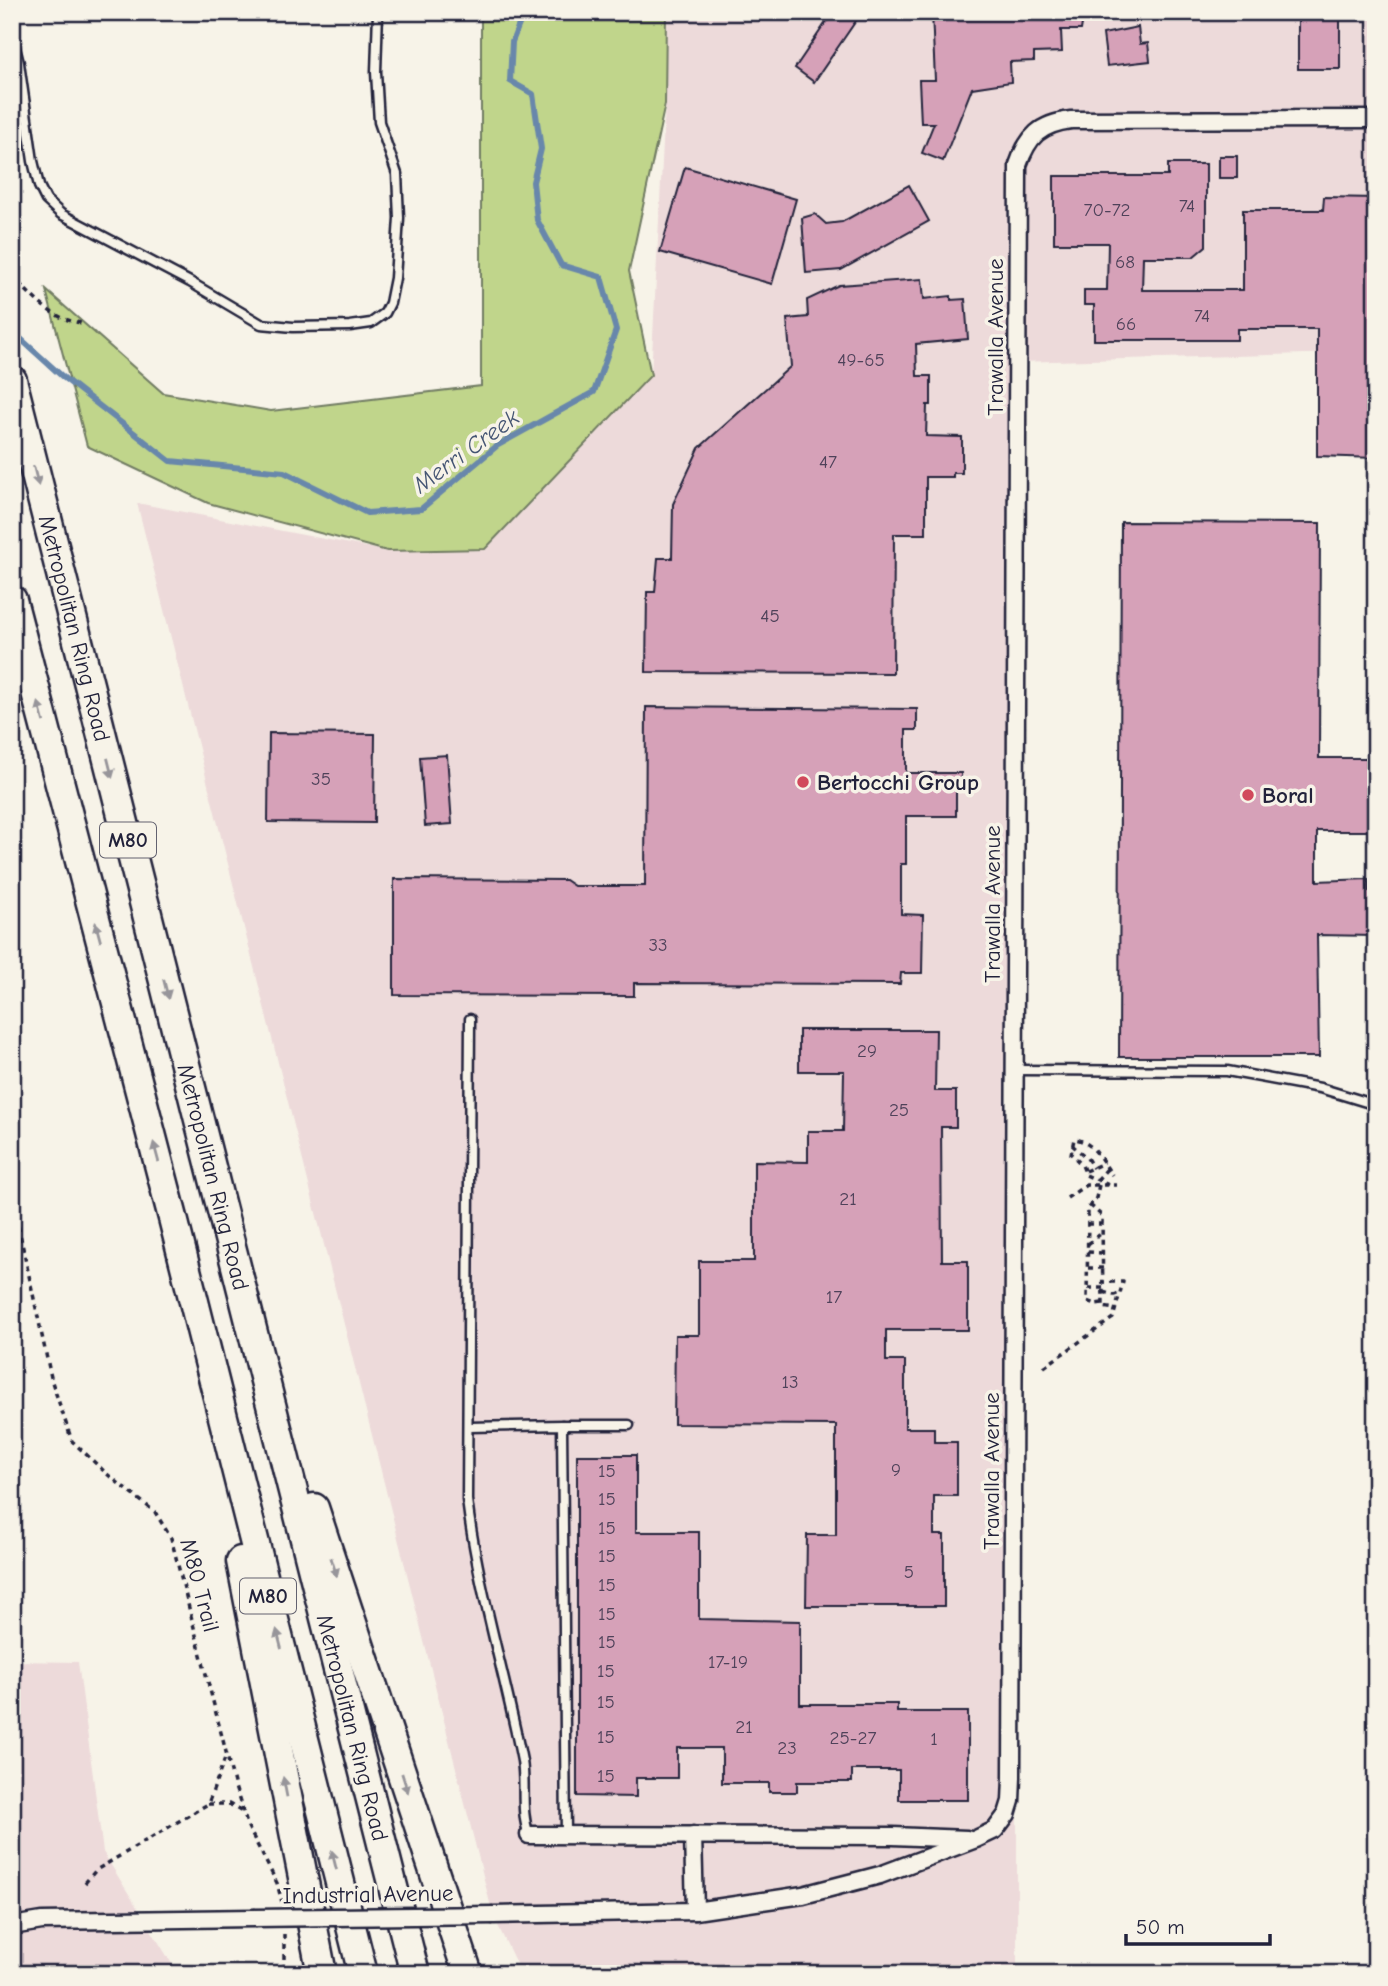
<svg xmlns="http://www.w3.org/2000/svg" width="1388" height="1986" font-family="'Comic Neue',sans-serif">
<rect width="100%" height="100%" fill="#f7f3e8"/>
<filter id="ink" filterUnits="userSpaceOnUse"><feTurbulence type="fractalNoise" baseFrequency=".0143" numOctaves="2"/><feDisplacementMap in="SourceGraphic" scale="14" xChannelSelector="R" yChannelSelector="G"/><feConvolveMatrix kernelMatrix="1 2 1 2 8 2 1 2 1" color-interpolation-filters="sRGB"/></filter>
<g filter="url(#ink)">
<g fill="#eddada">
<polygon points="666,12 1376,12 1376,352 1017,362 1017,1974 521,1974 493,1915 137,503 387,551 651,375 665,104"/>
<polygon points="12,1661 78,1662 103,1852 172,1964 174,1974 12,1974"/>
</g>
<polygon fill="#c0d58b" stroke="#717c63" stroke-width="2" points="481,12 666,12 665,104 629,271 651,375 485,549 387,551 208,503 87,446 46,290 163,393 271,411 481,386"/>
<g fill="none" stroke-linecap="round" stroke-linejoin="round">
<polyline stroke="#6887ab" stroke-width="6" points="12,331 64,378 170,461 284,472 367,513 421,509 498,445 594,392 616,330 601,277 561,265 537,220 533,182 541,149 533,94 510,81 512,42 524,12"/>
</g>
<g fill="#d6a1b8" stroke="#22223b" stroke-width="2">
<polygon points="833,12 862,12 814,82 795,68"/>
<polygon points="932,12 1084,12 1081,30 1061,30 1062,52 1034,53 1034,61 1010,62 1011,82 972,88 943,161 922,153 934,123 921,123 919,80 935,80"/>
<rect x="1298" y="12" width="42" height="57"/>
<polygon points="1138,27 1140,44 1148,43 1150,61 1107,66 1103,34"/>
<rect x="1219" y="156" width="18" height="22"/>
<polygon points="1168,164 1206,164 1206,246 1193,257 1143,257 1142,290 1243,290 1243,210 1323,210 1324,197 1376,198 1376,458 1317,456 1317,329 1237,329 1237,340 1094,340 1094,305 1084,305 1084,290 1107,290 1108,243 1054,243 1054,176 1168,176"/>
<polygon points="685,167 796,199 772,284 660,252"/>
<polygon points="909,185 929,221 841,270 806,273 802,218 815,214 826,224 842,222"/>
<polygon points="922,279 924,299 951,296 951,300 965,299 968,339 916,344 917,376 931,376 931,405 927,405 926,436 962,437 962,473 953,473 953,477 926,477 926,534 894,534 893,673 646,672 647,592 655,592 658,558 672,558 673,504 699,448 791,366 787,319 808,317 807,300 839,285"/>
<polygon points="1121,522 1320,523 1319,758 1376,758 1376,831 1317,831 1317,881 1368,879 1369,891 1376,891 1376,929 1374,929 1374,936 1317,935 1319,1057 1119,1057"/>
<polygon points="646,707 917,709 917,730 906,730 906,773 961,773 961,791 956,791 956,816 906,816 906,864 901,864 901,914 923,915 922,973 901,973 900,984 634,983 634,996 394,995 394,879 565,880 574,886 645,886"/>
<polygon points="269,733 375,734 374,823 268,822"/>
<polygon points="447,755 452,824 425,826 420,757"/>
<polygon points="799,1030 936,1030 935,1091 956,1091 956,1127 941,1127 942,1261 968,1261 968,1330 886,1330 886,1361 905,1361 905,1428 934,1428 934,1442 957,1442 957,1496 934,1496 934,1535 944,1535 944,1606 806,1606 807,1535 836,1535 836,1425 674,1424 675,1335 699,1335 699,1261 754,1261 754,1161 808,1162 808,1131 843,1131 844,1071 799,1071"/>
<polygon points="577,1455 636,1455 636,1532 699,1532 699,1619 800,1621 800,1704 897,1704 897,1712 968,1712 968,1800 899,1800 899,1770 852,1770 852,1782 797,1782 797,1792 769,1792 769,1783 722,1783 722,1748 677,1748 677,1778 636,1778 636,1797 577,1796"/>
</g>
<g fill="none" stroke-linecap="round" stroke-linejoin="round">
<g stroke="#22223b" stroke-width="13">
<g id="lane">
<polyline points="12,36 19,63 33,161 39,186 46,200 61,214 190,282 261,324 293,327 350,326 371,323 385,313 390,303 395,278 399,218 397,174 379,122 376,72 378,12"/>
<path d="M470,1019L467,1500C478,1589 505,1674 522,1761C526,1786 520,1811 529,1835"/>
<polyline points="1014,1070 1227,1071 1320,1088 1376,1105"/>
<polyline points="562,1425 629,1425"/>
<polyline points="469,1427 562,1425 566,1835"/>
</g>
</g>
<g stroke="#22223b" stroke-width="21">
<g id="street">
<polyline points="529,1835 893,1836 967,1839"/>
<polyline points="693,1835 695,1911"/>
<path d="M493,1915L695,1911L803,1895L880,1875L976,1839L995,1830L1007,1814L1011,1801L1012,1777L1018,165C1028,136 1040,124 1071,120L1376,119"/>
<polyline points="12,1926 42,1921 254,1918"/>
</g>
</g>
<g stroke="#22223b" stroke-width="33">
<g id="highway">
<path id="s1" d="M12,380L415,1974"/>
<polyline points="12,600 173,1218 363,1974"/>
<polyline points="314,1508 468,1974"/>
<polyline points="241,1561 322,1974"/>
</g>
</g>
<g stroke="#22223b" stroke-width="3.5" stroke-dasharray="5 5" stroke-linecap="butt">
<path d="M12,276C33,297 52,321 84,323"/>
<polyline points="1072,1145 1087,1158 1093,1168"/>
<polyline points="1085,1171 1104,1163"/>
<polyline points="1097,1180 1107,1169"/>
<polyline points="1099,1185 1096,1198 1088,1208 1087,1301 1095,1304 1103,1303"/>
<path d="M1109,1185L1086,1175L1082,1165L1071,1154L1074,1139C1093,1141 1102,1161 1112,1175"/>
<polyline points="12,1197 52,1382 72,1441 107,1474 155,1512 171,1538 235,1787 248,1827 277,1883 282,1902"/>
<polyline points="1067,1198 1086,1185 1117,1185"/>
<polyline points="1090,1205 1102,1216 1103,1307 1116,1309"/>
<polyline points="1088,1224 1103,1224"/>
<polyline points="1088,1244 1103,1232"/>
<polyline points="1088,1252 1103,1253"/>
<polyline points="1088,1268 1103,1268"/>
<polyline points="1088,1288 1103,1288"/>
<polyline points="1103,1292 1114,1295 1120,1293"/>
<polyline points="1044,1367 1113,1318 1123,1282 1103,1282"/>
<polyline points="208,1804 229,1804 242,1812"/>
<polyline points="85,1883 96,1870 208,1804 225,1758"/>
<polyline points="284,1934 284,1974"/>
</g>
<use href="#lane" stroke="#f7f3e8" stroke-width="8"/>
<use href="#street" stroke="#f7f3e8" stroke-width="16"/>
<use href="#highway" stroke="#f7f3e8" stroke-width="28"/>
<g stroke="#22223b" stroke-width="21" stroke-linecap="butt">
<polyline id="street-bridge" points="254,1918 493,1915"/>
</g>
<use href="#street-bridge" stroke="#f7f3e8" stroke-width="16"/>
</g>
<defs><path id="oneway-solid" d="M-6-.8H1V-3.2L6.5 0L1 3.2V.8H-6Z" transform="scale(1.75)"/></defs>
<g fill="#97959a">
<use href="#oneway-solid" transform="translate(36 476) rotate(76)"/>
<use href="#oneway-solid" transform="translate(41 712) rotate(-105)"/>
<use href="#oneway-solid" transform="translate(110 768) rotate(76)"/>
<use href="#oneway-solid" transform="translate(98 932) rotate(-105)"/>
<use href="#oneway-solid" transform="translate(166 989) rotate(76)"/>
<use href="#oneway-solid" transform="translate(156 1152) rotate(-105)"/>
<use href="#oneway-solid" transform="translate(334 1567) rotate(72)"/>
<use href="#oneway-solid" transform="translate(279 1639) rotate(-104)"/>
<use href="#oneway-solid" transform="translate(405 1783) rotate(72)"/>
<use href="#oneway-solid" transform="translate(285 1787) rotate(-101)"/>
<use href="#oneway-solid" transform="translate(334 1860) rotate(-104)"/>
</g>
</g>
<g fill="#d1495b" stroke="#f7f3e8" stroke-width="2.5">
<circle cx="803" cy="782" r="7"/>
<circle cx="1248" cy="795" r="7"/>
</g>
<g text-anchor="middle" stroke-width="7" stroke-linejoin="round" paint-order="stroke">
<g font-size="19" fill="#4f425a">
<text x="1187" y="212">74</text>
<text x="1107" y="216">70-72</text>
<text x="1125" y="268">68</text>
<text x="1202" y="322">74</text>
<text x="1126" y="330">66</text>
<text x="861" y="366">49-65</text>
<text x="828" y="468">47</text>
<text x="770" y="622">45</text>
<text x="321" y="785">35</text>
<text x="658" y="951">33</text>
<text x="867" y="1057">29</text>
<text x="899" y="1116">25</text>
<text x="848" y="1205">21</text>
<text x="834" y="1303">17</text>
<text x="790" y="1388">13</text>
<text x="896" y="1476">9</text>
<text x="607" y="1477">15</text>
<text x="607" y="1505">15</text>
<text x="607" y="1534">15</text>
<text x="607" y="1562">15</text>
<text x="909" y="1578">5</text>
<text x="607" y="1591">15</text>
<text x="607" y="1620">15</text>
<text x="607" y="1648">15</text>
<text x="728" y="1668">17-19</text>
<text x="606" y="1677">15</text>
<text x="606" y="1708">15</text>
<text x="744" y="1733">21</text>
<text x="606" y="1743">15</text>
<text x="853" y="1744">25-27</text>
<text x="934" y="1745">1</text>
<text x="787" y="1754">23</text>
<text x="606" y="1782">15</text>
</g>
<g fill="#f7f3e8" stroke="#62616f" stroke-width="2">
<rect x="100" y="822.5" width="56" height="35" rx="5"/>
<rect x="240" y="1578.5" width="56" height="35" rx="5"/>
</g>
<g font-size="21" font-weight="bold" fill="#22223b">
<text x="128" y="847">M80</text>
<text x="268" y="1603">M80</text>
</g>
<g font-size="23" fill="#22223b" stroke="#f7f3e8">
<text transform="translate(995 337) rotate(-90)" y="8">Trawalla Avenue</text>
<text dy="8" stroke="none"><textPath href="#s1" startOffset="256">Metropolitan Ring Road</textPath></text>
<text transform="translate(992 904) rotate(-90)" y="8">Trawalla Avenue</text>
<text dy="8" stroke="none"><textPath href="#s1" startOffset="822">Metropolitan Ring Road</textPath></text>
<text transform="translate(991 1471) rotate(-90)" y="8">Trawalla Avenue</text>
<text transform="translate(200 1585) rotate(75)" y="8">M80 Trail</text>
<text dy="8" stroke="none"><textPath href="#s1" startOffset="1390">Metropolitan Ring Road</textPath></text>
<text transform="translate(368 1894) rotate(-1)" y="8">Industrial Avenue</text>
</g>
<g font-size="23" font-weight="bold" fill="#22223b" stroke="#f7f3e8" text-anchor="start">
<text x="817" y="790">Bertocchi Group</text>
<text x="1262" y="803">Boral</text>
</g>
<g font-size="24" font-style="italic" fill="#455573" stroke="#f7f3e8">
<text transform="translate(466 451) rotate(-36)" y="8">Merri Creek</text>
</g>
</g>
<rect width="1388" height="1986" fill="none" stroke="#f7f3e8" stroke-width="42"/>
<rect x="21" y="21" width="1346" height="1944" fill="none" stroke="#22223b" stroke-width="2.5" filter="url(#ink)"/>
<path d="M1126 1934v10h144v-10" fill="none" stroke="#22223b" stroke-width="3.5"/>
<text x="1136" y="1934" font-size="21" fill="#22223b" stroke="#f7f3e8" stroke-width="5" paint-order="stroke">50 m</text>
</svg>
